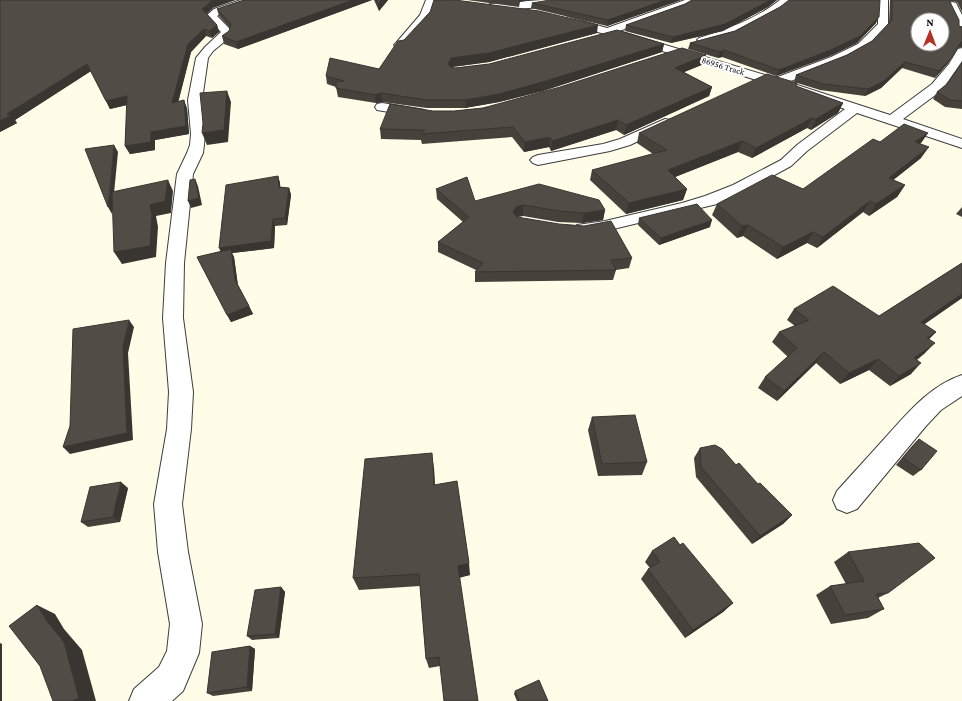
<svg xmlns="http://www.w3.org/2000/svg" width="962" height="701" font-family="'Crimson Pro',serif">
<rect width="100%" height="100%" fill="#fffde7"/>
<g fill="none" stroke-linecap="round" stroke-linejoin="round">
<g stroke="#3d3d3d" stroke-width="2">
<g id="street">
<polygon points="241,0 256,0 254,2 222,13 217,16 232,31 230,37 213,51 208,58 202,100 205,134 204,145 203,153 193,174 184,263 183,318 193,392 191,429 182,504 188,552 202,624 199,653 183,691 172,701 129,701 134,689 159,667 167,651 170,624 158,552 154,504 167,429 169,392 163,318 166,263 177,174 187,153 190,145 191,134 188,100 196,58 205,47 221,32 206,16 214,9"/>
<polygon points="426,0 436,0 430,16 404,47 396,47 394,45 396,43 420,15"/>
<path d="M542,0H564C556,9 504,9 490,10L485,7L490,4Z"/>
<path d="M685,0H698L683,8L619,31L775,78L831,57L858,44L878,24V0H888V25C865,58 824,68 788,82L890,115L932,84L949,64L958,49L962,48V61L942,90L903,119L962,139V148L857,113L807,151L791,166L745,191L717,204L605,231L583,234L577,233L574,229L577,225L605,221L682,203L705,196L733,185L781,160L797,145L845,109L713,66L564,22L563,20L568,17L607,28Z"/>
<path d="M780,0H791C780,14 716,47 699,42L697,40L699,38C728,29 756,19 780,0Z"/>
<polygon points="952,2 956,3 962,15 962,35 957,32 957,26 947,5"/>
<polygon points="382,103 419,109 424,110 426,113 424,116 419,117 377,110 375,107 377,104"/>
<polygon points="665,119 670,120 672,123 670,126 630,145 610,151 538,165 533,163 530,160 533,157 538,155 603,144 620,139"/>
<path d="M962,375V396L941,410L926,426L857,509L847,513L837,509L833,500L837,491C853,473 869,456 885,438C907,414 929,386 962,375Z"/>
</g>
</g>
<use href="#street" fill="#fff" fill-rule="evenodd"/>
</g>
<g fill="#47413c">
<polygon points="0,0 213,8 207,14 217,25 219,32 212,38 206,36 191,52 178,102 187,108 189,134 155,140 155,150 130,154 125,146 127,105 110,109 91,71 15,120 17,123 0,132"/>
<polygon points="244,0 372,0 238,49 224,44 222,36 229,31 230,28 219,16 217,9"/>
<polygon points="374,0 388,0 379,11"/>
<polygon points="467,0 529,0 520,2 519,7"/>
<polygon points="681,0 607,26 531,8 532,3"/>
<polygon points="692,0 777,0 768,7 723,31 671,43 625,31 626,25 685,4"/>
<polygon points="890,0 962,0 962,12 957,2 952,1 950,2 959,26 962,27 962,47 957,48 948,63 935,78 902,68 881,88 865,96 820,90 794,82 796,75 847,55 872,41 889,23"/>
<polygon points="780,7 876,23 857,43 830,56 776,76 722,57 718,58 688,49 690,43 735,31"/>
<polygon points="430,12 597,33 489,62 452,67 451,67 455,68 664,44 662,52 543,91 499,102 465,108 427,108 382,102 376,103 338,97 336,87 327,84 326,76 379,69"/>
<polygon points="706,55 704,64 684,72 712,87 709,96 624,135 616,130 551,151 549,147 524,152 512,137 422,144 421,140 381,139 380,129 433,111 454,111 483,108"/>
<polygon points="962,63 962,109 945,107 933,99 937,92 947,84"/>
<polygon points="796,86 843,103 838,113 811,130 807,128 752,158 738,152 675,177 687,189 683,200 626,214 590,180 592,170 653,154 637,143 639,133"/>
<polygon points="928,133 920,144 921,158 893,180 905,185 897,197 869,216 863,212 817,248 807,243 777,259 743,236 737,238 712,215 717,204 803,189 880,142"/>
<polygon points="278,176 280,183 280,187 289,188 291,195 287,225 275,226 274,248 232,253 234,257 238,285 249,306 253,314 231,322 197,257 220,252"/>
<polygon points="436,189 475,201 605,210 603,220 582,223 558,222 523,216 517,217 632,258 629,268 616,270 613,280 475,282 475,272 476,270 438,252 438,242 463,222 437,199"/>
<polygon points="962,207 962,217 956,214"/>
<polygon points="639,218 710,227 659,245 638,225"/>
<polygon points="962,263 962,298 924,324 936,332 929,339 925,353 917,360 911,374 890,386 869,370 840,384 816,363 777,401 758,388 765,377 788,357 772,342 779,332 795,326 787,320 794,309 879,316"/>
<polygon points="592,417 647,462 642,475 598,476 588,430"/>
<polygon points="919,439 921,470 913,476 896,465 912,446"/>
<polygon points="700,448 736,465 792,515 783,524 752,544 696,477 694,458"/>
<polygon points="434,468 435,485 470,575 460,577 440,666 429,668 426,659 420,586 359,590 353,578"/>
<polygon points="128,488 120,522 88,527 81,522"/>
<polygon points="680,545 733,603 723,612 685,638 641,579 648,569 650,568 645,562 652,551"/>
<polygon points="848,552 888,593 878,598 884,609 868,618 831,624 816,595 830,586 846,584 834,562"/>
<polygon points="281,587 285,592 279,638 252,640 247,636"/>
<polygon points="250,646 255,649 252,691 213,696 207,693"/>
<polygon points="515,691 548,701 517,701 514,694"/>
</g>
<g fill="#393531">
<polygon points="214,0 236,0 213,8 204,16 202,9 211,1"/>
<polygon points="353,0 372,0 238,49 236,42"/>
<polygon points="382,0 388,0 379,11 378,4"/>
<polygon points="518,0 529,0 519,2 519,1"/>
<polygon points="666,0 681,0 607,26 608,20"/>
<polygon points="771,0 777,0 768,7 723,31 671,43 673,37"/>
<polygon points="879,17 876,23 857,43 830,56 776,76 779,70"/>
<polygon points="217,25 219,32 212,38 210,31"/>
<polygon points="598,25 597,33 489,62 452,67 449,72 448,64 451,58"/>
<polygon points="204,29 206,36 191,52 176,111 172,103 188,44"/>
<polygon points="962,41 962,47 957,48 961,42"/>
<polygon points="664,44 662,52 543,91 499,102 465,108 465,100"/>
<polygon points="724,50 722,57 718,58 720,52"/>
<polygon points="706,55 704,64 672,77 675,68"/>
<polygon points="952,57 948,63 935,78 939,71"/>
<polygon points="905,62 902,68 881,88 865,96 868,89"/>
<polygon points="87,64 91,71 15,120 17,123 0,132 0,121 7,114"/>
<polygon points="712,87 709,96 624,135 626,125"/>
<polygon points="227,91 231,102 228,142 207,145 202,133"/>
<polygon points="381,93 382,102 376,103 375,95"/>
<polygon points="127,96 131,104 110,109 106,101"/>
<polygon points="184,100 187,108 189,134 155,140 155,150 130,154 125,146 151,132"/>
<polygon points="843,103 838,113 811,130 816,119"/>
<polygon points="812,118 807,128 752,158 756,148"/>
<polygon points="618,120 616,130 551,151 552,141"/>
<polygon points="928,133 921,143 908,153 915,142"/>
<polygon points="550,137 549,147 524,152 525,142"/>
<polygon points="742,141 738,152 665,181 668,170"/>
<polygon points="114,145 118,152 112,214 108,207"/>
<polygon points="929,147 921,158 882,189 889,178"/>
<polygon points="278,176 280,183 281,194 279,187"/>
<polygon points="195,179 198,186 202,205 191,208 188,201"/>
<polygon points="168,180 173,191 171,213 156,216 158,227 156,257 122,264 114,252 150,205"/>
<polygon points="905,185 897,197 869,216 876,204"/>
<polygon points="289,188 291,195 287,225 285,218"/>
<polygon points="687,189 683,200 626,214 629,203"/>
<polygon points="870,201 863,212 817,248 823,237"/>
<polygon points="523,205 523,216 516,217 513,212 516,207"/>
<polygon points="605,210 603,220 582,223 584,213"/>
<polygon points="273,219 275,226 274,248 232,253 234,257 238,287 219,248"/>
<polygon points="712,220 710,227 659,245 661,238"/>
<polygon points="748,225 743,236 737,238 742,226"/>
<polygon points="813,232 807,243 777,259 783,247"/>
<polygon points="962,294 962,298 912,333 921,322"/>
<polygon points="249,306 253,314 231,322 227,315"/>
<polygon points="129,320 134,327 128,353 133,440 70,454 63,447 123,346"/>
<polygon points="936,332 926,342 927,338"/>
<polygon points="935,343 925,353 905,368 914,358"/>
<polygon points="824,352 816,363 777,401 784,391"/>
<polygon points="878,359 869,370 840,384 849,373"/>
<polygon points="921,363 911,374 890,386 899,376"/>
<polygon points="432,453 434,468 435,499 434,485"/>
<polygon points="121,482 128,488 120,522 113,517"/>
<polygon points="792,515 783,524 752,544 760,536"/>
<polygon points="469,563 470,575 459,578 458,566"/>
<polygon points="281,587 285,592 279,638 275,634"/>
<polygon points="733,603 723,612 685,638 693,630"/>
<polygon points="37,605 55,614 64,629 82,650 96,701 73,701 46,620"/>
<polygon points="0,643 2,644 2,701 0,701"/>
<polygon points="250,646 255,649 252,691 247,687"/>
</g>
<g fill="#524c46" stroke="#393531" fill-rule="evenodd">
<polygon points="0,0 214,0 211,1 202,9 217,25 210,31 204,29 188,44 172,103 184,100 186,126 151,132 151,142 125,146 127,96 106,101 87,64 7,114 12,115 0,121"/>
<polygon points="244,0 353,0 236,42 222,36 229,31 231,24 217,9"/>
<polygon points="376,0 382,0 378,4"/>
<polygon points="434,0 455,0 539,11 598,25 489,53 451,58 448,64 451,67 455,68 489,64 617,30 664,44 543,82 499,94 465,100 427,100 381,93 375,95 336,88 336,82 344,81 326,76 330,58 379,69 398,41 404,40 430,12"/>
<polygon points="550,0 666,0 608,20 532,3"/>
<polygon points="692,0 771,0 725,24 673,37 626,25 685,4"/>
<polygon points="789,0 880,0 879,17 860,36 833,49 779,70 724,50 720,52 690,43 735,31 780,7"/>
<path d="M892,0H949L959,20V26L962,27V41L961,42L952,57L939,71L905,62L884,81L868,89L823,84L796,75L847,55L872,41L892,20ZM918,20H942V44H918Z"/>
<polygon points="682,48 706,55 675,68 712,87 626,125 618,120 552,141 550,137 525,142 513,127 421,134 425,130 380,129 390,104 433,111 454,111 483,108 560,87"/>
<polygon points="962,63 962,101 950,100 937,92 947,84"/>
<polygon points="767,74 797,83 796,86 843,103 816,119 812,118 756,148 742,141 668,170 687,189 629,203 592,170 667,150 639,133"/>
<polygon points="227,91 224,130 202,133 203,123 200,93"/>
<polygon points="904,124 928,133 915,142 929,147 889,178 905,185 876,204 870,201 823,237 813,232 783,247 748,225 742,226 717,204 772,175 803,189 873,139 880,142"/>
<polygon points="114,145 108,207 85,149"/>
<polygon points="278,176 279,187 289,188 285,218 273,219 271,241 219,248 226,185"/>
<polygon points="467,177 475,201 539,184 599,200 605,210 584,213 559,211 523,205 516,207 513,212 517,217 559,224 584,226 611,221 632,258 611,260 616,270 475,272 483,263 438,242 469,217 436,189"/>
<polygon points="195,179 199,198 188,201 190,180"/>
<polygon points="168,180 165,201 150,205 152,215 150,246 114,252 112,192"/>
<polygon points="697,204 712,220 661,238 639,218"/>
<polygon points="231,249 235,280 249,306 227,315 197,257"/>
<polygon points="962,263 962,294 921,322 936,332 927,338 935,343 914,358 921,363 899,376 878,359 849,373 824,352 784,391 765,377 797,348 779,332 809,320 794,309 833,286 879,316"/>
<polygon points="129,320 123,346 127,433 63,447 70,426 73,329"/>
<polygon points="635,415 647,462 602,464 592,417"/>
<polygon points="919,439 937,451 921,470 903,458"/>
<polygon points="715,445 722,449 736,465 739,463 758,484 760,483 792,515 760,536 701,467 700,448"/>
<polygon points="432,453 434,485 457,481 469,563 458,566 478,701 444,701 439,657 426,659 419,574 353,578 365,459"/>
<polygon points="121,482 113,517 81,522 90,487"/>
<polygon points="674,537 680,545 683,543 733,603 693,630 648,569 660,562 652,551"/>
<polygon points="919,543 935,558 888,593 876,594 884,609 845,615 830,586 864,581 848,552"/>
<polygon points="281,587 275,634 247,636 255,590"/>
<polygon points="37,605 46,620 64,642 79,698 73,701 53,701 40,666 9,626"/>
<polygon points="250,646 247,687 207,693 212,652"/>
<polygon points="539,680 548,701 519,701 515,691"/>
</g>
<g text-anchor="middle" stroke-width="4" stroke-linejoin="round" paint-order="stroke">
<g font-size="9" fill="#0a0a0a" stroke="#fff">
<text transform="translate(723 66) rotate(17)" y="3">86956 Track</text>
</g>
</g>
<g transform="translate(930 32) rotate(1)"><circle r="19" fill="#ffffff" stroke="#9d9d9d"/>
<path d="M0-3L7 15L0 10L-7 15Z" fill="#b53126"/>
<text y="-6" font-size="11" font-weight="bold" text-anchor="middle" fill="#0a0a0a">N</text>
</g>
</svg>
